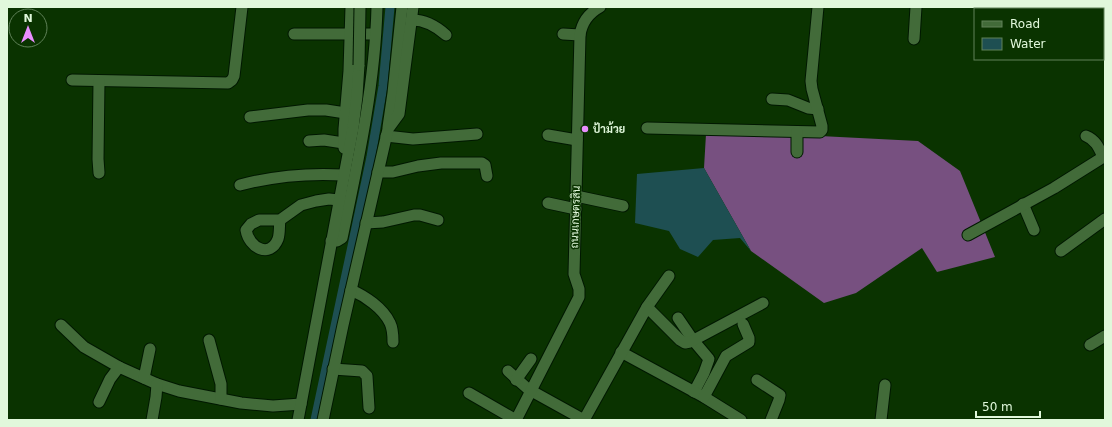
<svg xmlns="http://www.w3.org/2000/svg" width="1112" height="427" font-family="'DejaVu Sans',Sarabun,sans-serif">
<rect width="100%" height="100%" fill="#0a3300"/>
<polygon fill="#775080" points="706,134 820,136 918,141 960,171 995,257 937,272 922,248 856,293 824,303 751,251 704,168"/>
<polygon fill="#1e4f52" points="704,168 751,251 740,238 713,240 698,257 680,249 669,231 635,223 637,174"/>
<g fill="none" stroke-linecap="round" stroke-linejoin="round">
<polyline stroke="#1e4f52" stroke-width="9" points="315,420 371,157 383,86 390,7"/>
<g stroke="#001800" stroke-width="13">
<g id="minor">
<path d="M412,20C426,20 436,26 446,35"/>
<polyline points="294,34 375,34"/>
<polyline points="563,34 580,35"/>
<polyline points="914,39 916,7"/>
<polyline points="72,80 228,83 232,80 234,76 242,7"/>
<polyline points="772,99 788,100 808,108 818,109"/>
<polyline points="250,117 308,110 326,110 352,114"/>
<polyline points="388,127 393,93 402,7"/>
<polyline points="647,128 820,132 822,130 822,126 812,89 811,81 818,7"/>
<polyline points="797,132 797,152"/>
<polyline points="548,135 577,140"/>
<polyline points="386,136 413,139 477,134"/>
<path d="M1086,136C1096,140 1099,148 1103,157"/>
<polyline points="309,141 324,140 350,144"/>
<polyline points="344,148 344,129 349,71 351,7"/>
<polyline points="378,172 393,172 418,166 441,163 482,163 485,165 487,176"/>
<polyline points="99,173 98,159 99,81"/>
<path d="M240,185C274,176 310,173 344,175"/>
<polyline points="576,196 623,206"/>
<polyline points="548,203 576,209"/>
<polyline points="1023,204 1034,230"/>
<path d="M280,220C279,226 280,233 278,239C270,259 249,248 246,230L251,224L259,220H280L301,205L316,201L329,199L339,200"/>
<polyline points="366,223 383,222 414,215 420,215 438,220"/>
<polyline points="968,235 1054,188 1105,156"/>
<path d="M331,241H337L342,238C358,162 375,85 377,7"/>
<polyline points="1061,251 1105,219"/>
<path d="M351,290C365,296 383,308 390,323C393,329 393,335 393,342"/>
<polyline points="647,307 669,276"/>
<polyline points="678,318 693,340 709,359 704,373 694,392"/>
<polyline points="61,325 84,347 119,367 157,384 179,391 241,403 273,406 301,404"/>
<polyline points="209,340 221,384 221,399"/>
<polyline points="1090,345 1105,336"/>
<polyline points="621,352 704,397 741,420"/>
<polyline points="333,369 362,371 367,376 369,408"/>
<polyline points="508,371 528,389 584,420 647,307 680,340 685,343 690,342 763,303"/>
<polyline points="144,378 150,349"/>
<polyline points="516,380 531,359"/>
<polyline points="757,380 780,395 779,400 771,420"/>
<path d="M469,393L516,420L579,297V289L574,274L580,35C582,22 589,13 600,7"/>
<polyline points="704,397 726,356 749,342 749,338 743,324"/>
<polyline points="99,402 110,379 119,367"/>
<polyline points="152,420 156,397 157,384"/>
<polyline points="298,420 353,128 357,96 359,65"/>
<polyline points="323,420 343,325 388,129 399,114 413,7"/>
<polyline points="881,420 885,385"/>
</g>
</g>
<use href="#minor" stroke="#426b39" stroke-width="11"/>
<g stroke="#001800" stroke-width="13" stroke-linecap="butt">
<polyline id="minor-bridge" points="359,65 360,7"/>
</g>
<use href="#minor-bridge" stroke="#426b39" stroke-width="11"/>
</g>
<circle fill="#e98efe" stroke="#0a3300" stroke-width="1.5" cx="585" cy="129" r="4"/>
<g text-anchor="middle" stroke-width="3" stroke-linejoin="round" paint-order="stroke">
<g font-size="11" font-weight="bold" fill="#e1f8db" stroke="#0a3300" text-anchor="start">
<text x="593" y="133">ป้าม้วย</text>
</g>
<g font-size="11" fill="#e1f8db" stroke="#0a3300">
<text transform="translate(575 217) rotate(-88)" y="4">ถนนเกษตรสิน</text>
</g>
</g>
<rect width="1112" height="427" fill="none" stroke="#e1f8db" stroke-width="16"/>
<rect x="974" y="8" width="130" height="52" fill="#0a3300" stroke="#608258"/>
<rect x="982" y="21" width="20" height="6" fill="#426b39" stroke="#608258"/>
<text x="1010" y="28" font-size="12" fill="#e1f8db">Road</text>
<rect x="982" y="38" width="20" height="12" fill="#1e4f52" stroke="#608258"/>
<text x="1010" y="48" font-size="12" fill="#e1f8db">Water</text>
<g transform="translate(28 28)"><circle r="19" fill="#0a3300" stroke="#608258"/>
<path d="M0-3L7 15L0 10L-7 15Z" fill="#e98efe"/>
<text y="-6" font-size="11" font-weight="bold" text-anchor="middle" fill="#e1f8db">N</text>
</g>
<path d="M976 411v6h64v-6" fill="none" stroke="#e1f8db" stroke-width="2"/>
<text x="982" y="411" font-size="12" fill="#e1f8db" stroke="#0a3300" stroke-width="3" paint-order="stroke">50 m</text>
</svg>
